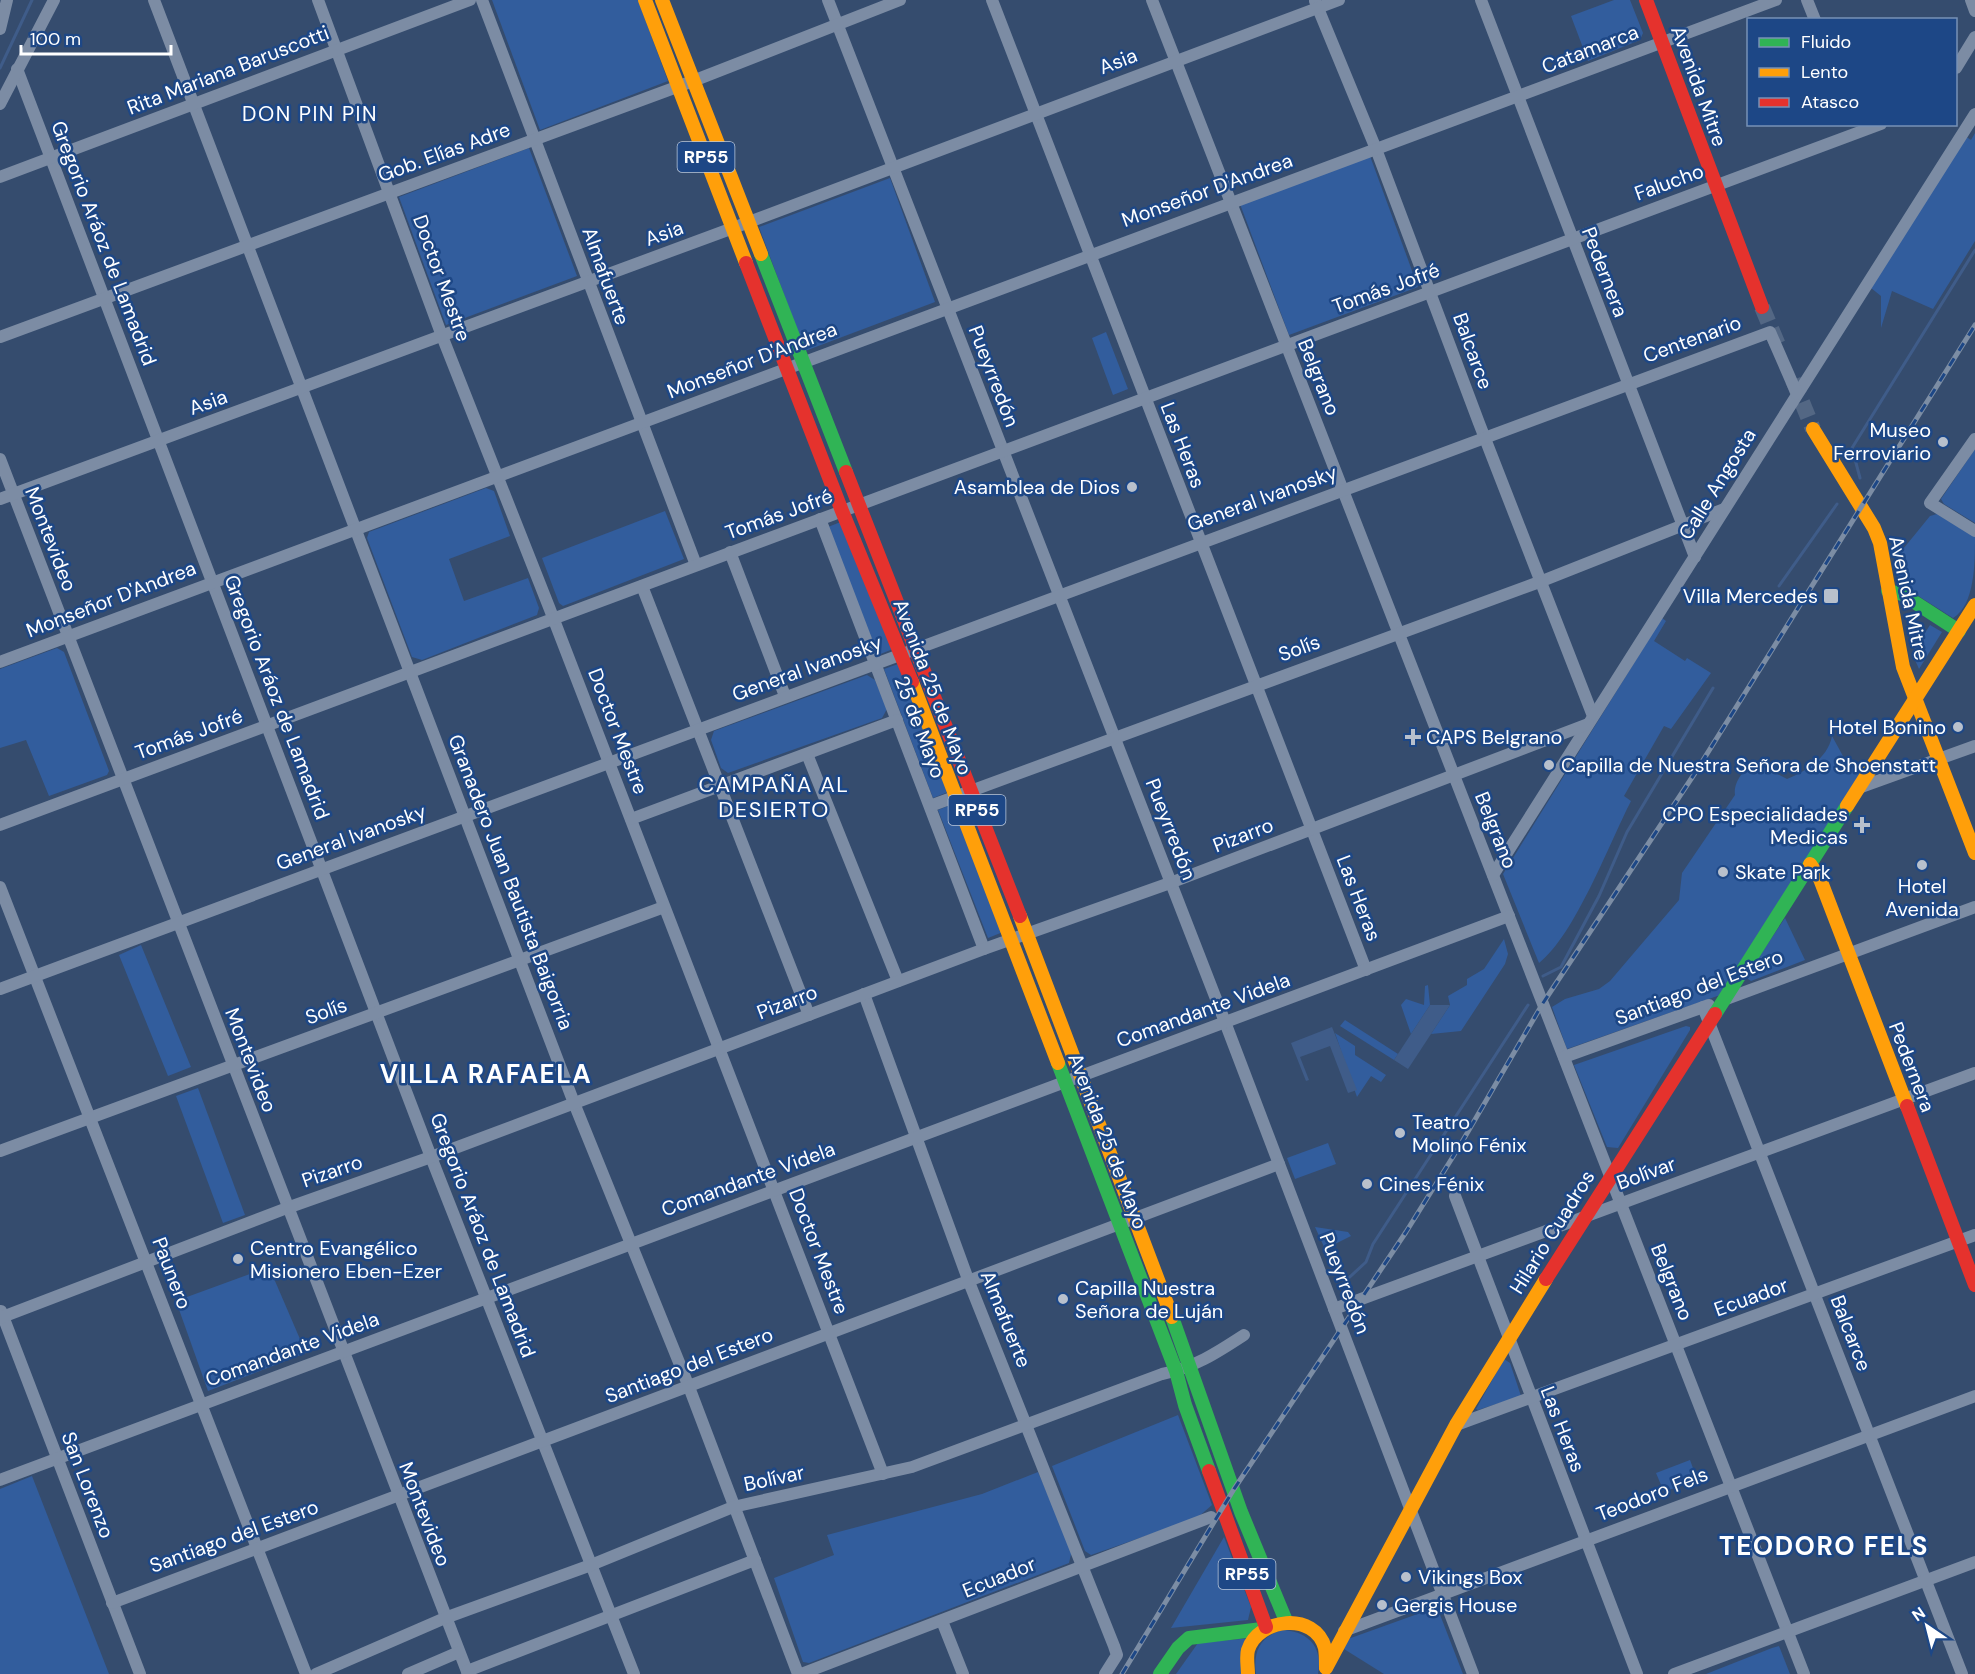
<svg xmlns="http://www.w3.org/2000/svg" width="1975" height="1674" font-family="'DM Sans',sans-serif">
<rect width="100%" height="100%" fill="#354c6e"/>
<g fill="#325d9d">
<polygon points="492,0 638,0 668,81 540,130"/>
<polygon points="1614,0 1630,0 1643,33 1640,40 1588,61 1571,16"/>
<polygon points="1975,133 1975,241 1933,309 1892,291 1881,328 1881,296 1871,288 1965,136 1971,140"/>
<polygon points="529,148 577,276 446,325 399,197"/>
<polygon points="1370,156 1418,287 1289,335 1240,204"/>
<polygon points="890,178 935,302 805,351 759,227"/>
<polygon points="1106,332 1128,389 1113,395 1092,338"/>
<polygon points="1975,449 1975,523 1944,504 1941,499"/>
<polygon points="486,488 494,491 510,536 449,559 464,601 528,578 539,608 537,615 422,660 412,657 367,538 369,532"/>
<polygon points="665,511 684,559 563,606 559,603 542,558"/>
<path d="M1937,514L1975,537C1975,562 1975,605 1953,618L1898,583L1895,559L1930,516Z"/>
<polygon points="843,521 893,649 878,655 828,527"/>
<path d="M1662,618L1666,621L1654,641L1685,661L1687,658L1711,673L1671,729L1664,726L1624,796L1631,801C1609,844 1575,935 1539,963L1503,874Z"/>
<polygon points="1930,625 1942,632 1919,669 1912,653"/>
<polygon points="57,648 64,652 109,771 107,775 49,796 26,740 0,748 0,669"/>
<polygon points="898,664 948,792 933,798 884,669"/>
<polygon points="867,675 875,680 887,709 882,718 728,773 721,768 711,740 714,731"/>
<path d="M1832,736L1849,767L1858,768L1861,777L1723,994L1567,1049L1552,1007L1565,999L1599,989L1610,981L1679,900L1682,873L1735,795C1733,782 1745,766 1758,764L1787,779C1806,771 1828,758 1832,736Z"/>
<polygon points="953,804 1003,932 988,938 938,810"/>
<polygon points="1785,918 1805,960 1751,981 1748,979 1746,976"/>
<polygon points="1504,939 1508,954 1505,964 1461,1031 1431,1034 1450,1005 1448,996 1467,985 1467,979 1484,969"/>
<polygon points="141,945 191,1067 168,1076 119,955"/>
<polygon points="1428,985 1430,1005 1411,1034 1401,1005 1406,999 1424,1005 1425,986"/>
<polygon points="1345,1020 1398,1054 1394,1060 1340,1026"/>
<polygon points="1686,1026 1690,1027 1690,1030 1618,1148 1607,1147 1574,1065"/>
<polygon points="1335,1033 1355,1046 1355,1055 1386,1075 1381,1082 1371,1076 1357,1097"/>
<polygon points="198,1088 245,1215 223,1223 176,1096"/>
<polygon points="1328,1143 1336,1164 1295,1179 1287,1158"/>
<polygon points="1315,1227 1348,1232 1351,1236 1325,1249"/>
<polygon points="269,1267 306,1353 208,1391 176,1301"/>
<polygon points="1504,1359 1510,1363 1521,1396 1478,1410 1476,1409"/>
<polygon points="1178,1415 1212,1505 1197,1518 1091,1555 1085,1551 1052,1466"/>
<polygon points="1690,1460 1697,1479 1664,1492 1656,1473"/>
<polygon points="1038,1472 1072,1550 1069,1563 809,1663 803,1662 774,1578 834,1555 827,1535 982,1494"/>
<polygon points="32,1476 109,1674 0,1674 0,1489"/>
<polygon points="1224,1537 1251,1607 1248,1620 1171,1628"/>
<polygon points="1437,1607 1463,1674 1384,1674 1344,1649 1348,1639"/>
<path d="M1282,1630C1309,1631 1323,1648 1318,1674H1256C1253,1651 1260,1637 1282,1630Z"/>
<polygon points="1251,1638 1241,1674 1176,1674 1198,1643"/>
<polygon points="1779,1646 1790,1674 1706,1674 1772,1648"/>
</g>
<g fill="#3f5c89">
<polygon points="1430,1005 1450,1005 1408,1069 1394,1060"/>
<polygon points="1332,1027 1357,1090 1348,1093 1330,1046 1300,1057 1309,1080 1306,1081 1291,1043"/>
</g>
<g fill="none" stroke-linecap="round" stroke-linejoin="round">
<g stroke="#3f5c89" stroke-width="3">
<polyline points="0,68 32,0"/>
<polyline points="1860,478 1852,448 1975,250"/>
<polyline points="1779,586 1837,504"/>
<polyline points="1543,976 1561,967 1599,896 1627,832 1713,688"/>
<polyline points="1340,1286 1366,1262 1373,1244 1528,1005"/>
</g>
<g stroke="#536784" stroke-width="16" stroke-dasharray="16 8" stroke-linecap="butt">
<polyline points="1762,307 1778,345"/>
<polyline points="1793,380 1813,429"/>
</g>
<g stroke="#7c8ca4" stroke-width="12">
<polyline points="154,0 574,1103 689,1387 798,1674"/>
<polyline points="318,0 442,336 549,607 883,1474"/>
<polyline points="482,0 696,565"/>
<polyline points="828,0 1225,1022 1473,1674"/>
<polyline points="992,0 1366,970"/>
<polyline points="1152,0 1804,1674"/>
<polyline points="1481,0 1695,557"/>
<polyline points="1807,0 1815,20"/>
<polyline points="1971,0 1975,11"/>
<polyline points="1315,1 1376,149 1479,423 1593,716"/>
<polyline points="0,29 7,0"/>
<polyline points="1956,68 1975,37"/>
<polyline points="17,69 431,1157 634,1674"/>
<polyline points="0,104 54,0"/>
<polyline points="0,177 470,0"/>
<polyline points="0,337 693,81 900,0"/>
<polyline points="1975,439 1930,503 1975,531"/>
<polyline points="0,459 468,1674"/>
<polyline points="0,499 733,228 1339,0"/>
<polyline points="820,519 984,949"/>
<polyline points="730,552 785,696"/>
<polyline points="642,586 809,1015"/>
<polyline points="0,662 1776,0"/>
<polyline points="807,754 898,981"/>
<polyline points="1861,787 1975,746"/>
<polyline points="930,806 1542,581 1724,509"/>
<polyline points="631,819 897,720"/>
<polyline points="0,825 1881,124"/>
<polyline points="1493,875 1975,114"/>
<polyline points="0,887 306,1674"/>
<polyline points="0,989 1770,332 1797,394"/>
<polyline points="864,994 969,1282 1114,1646 1117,1655 1105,1674"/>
<polyline points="1726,999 1975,907"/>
<polyline points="1703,1007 1962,1674"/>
<polyline points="1564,1057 1709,1005"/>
<polyline points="0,1151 664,907"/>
<polyline points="1455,1196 1637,1674"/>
<polyline points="1334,1309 1975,1073"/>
<polyline points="1,1311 140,1674"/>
<polyline points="0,1318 287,1208 431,1157 984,949 1170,883 1588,724"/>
<polyline points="1456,1425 1975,1235"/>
<polyline points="0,1480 1509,916"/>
<polyline points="112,1603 1279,1164"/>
<polyline points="942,1621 963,1674"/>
<polyline points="1344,1631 1975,1396"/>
<polyline points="467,1671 755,1560"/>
<path d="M316,1674L445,1618L591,1565L733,1507L912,1467L1162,1374C1194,1368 1218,1352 1244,1335"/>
<polyline points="408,1674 459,1652"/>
<polyline points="801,1674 1211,1517"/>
<polyline points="1674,1674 1975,1562"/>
</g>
<g stroke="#30b455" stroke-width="14">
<polyline points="761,254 846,472"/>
<polyline points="1888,591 1902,594 1959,631"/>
<polyline points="1715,1014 1847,806"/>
<polyline points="1058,1063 1176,1371 1185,1405 1209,1471"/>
<polyline points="1172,1317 1241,1512 1286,1621"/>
<polyline points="1160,1674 1178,1648 1189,1638 1262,1629"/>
</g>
<g stroke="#ff9f0a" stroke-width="14">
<polyline points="645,0 746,263"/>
<polyline points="662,0 761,254"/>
<polyline points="1813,429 1874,528 1880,543 1903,667 1975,853"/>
<polyline points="912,682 1058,1063"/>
<polyline points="1847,806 1975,605"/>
<polyline points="1810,864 1820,879 1907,1106"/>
<polyline points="1020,916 1172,1317"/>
<polyline points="1326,1668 1456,1425 1546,1279"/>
<path d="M1248,1674C1248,1667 1246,1657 1248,1650C1258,1618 1315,1611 1325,1648C1326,1654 1326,1661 1326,1667"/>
</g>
<g stroke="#e5322d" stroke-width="14">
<polyline points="1646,0 1762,307"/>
<polyline points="746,263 842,511 912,682"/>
<polyline points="846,472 1020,916"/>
<polyline points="1907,1106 1975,1285"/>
<polyline points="1546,1279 1715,1014"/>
<polyline points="1209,1471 1266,1627"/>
</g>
<g stroke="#7c8da4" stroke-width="5">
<polyline id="rail" points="1122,1674 1234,1489 1406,1232 1459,1147 1543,1003 1695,773 1975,325"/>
</g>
<use href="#rail" stroke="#1d4786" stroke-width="3" stroke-dasharray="9" stroke-linecap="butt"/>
</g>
<g fill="#b8c0cc" stroke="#1d4786" stroke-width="2">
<circle cx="1943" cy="442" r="6"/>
<circle cx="1132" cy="487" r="6"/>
<rect x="1823" y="588" width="16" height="16" rx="3"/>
<circle cx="1958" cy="727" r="6"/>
<path d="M1410 728h6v6h6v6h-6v6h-6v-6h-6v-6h6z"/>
<circle cx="1549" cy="765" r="6"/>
<path d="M1859 816h6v6h6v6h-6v6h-6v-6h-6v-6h6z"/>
<circle cx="1922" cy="865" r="6"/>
<circle cx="1723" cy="872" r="6"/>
<circle cx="1400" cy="1133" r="6"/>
<circle cx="1367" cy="1184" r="6"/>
<circle cx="238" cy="1259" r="6"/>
<circle cx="1063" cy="1299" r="6"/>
<circle cx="1406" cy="1577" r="6"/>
<circle cx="1382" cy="1605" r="6"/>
</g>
<g text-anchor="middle" stroke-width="5" stroke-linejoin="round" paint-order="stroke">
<g fill="#1d4786" stroke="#bbc8db" stroke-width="1.5">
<rect x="677.5" y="142" width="57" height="30" rx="4.5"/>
<rect x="948.5" y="795" width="57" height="30" rx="4.5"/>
<rect x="1218.5" y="1559" width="57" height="30" rx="4.5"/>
</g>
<g font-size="18" font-weight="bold" fill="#fff">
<text x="706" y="163">RP55</text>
<text x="977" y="816">RP55</text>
<text x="1247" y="1580">RP55</text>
</g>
<g font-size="20" fill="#fff" stroke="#1d4786">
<text transform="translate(1590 49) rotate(-21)" y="7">Catamarca</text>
<text transform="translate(1118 61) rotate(-21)" y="7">Asia</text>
<text transform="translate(228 70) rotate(-21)" y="7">Rita Mariana Baruscotti</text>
<text transform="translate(1699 86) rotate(70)" y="7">Avenida Mitre</text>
<text transform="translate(444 152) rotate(-20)" y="7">Gob. Elías Adre</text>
<text transform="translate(1669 182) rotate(-20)" y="7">Falucho</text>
<text transform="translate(1207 190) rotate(-20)" y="7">Monseñor D'Andrea</text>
<text transform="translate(664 233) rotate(-20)" y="7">Asia</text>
<text transform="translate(104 243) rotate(69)" y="7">Gregorio Aráoz de Lamadrid</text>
<text transform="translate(1605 272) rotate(69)" y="7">Pedernera</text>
<text transform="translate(606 276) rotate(70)" y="7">Almafuerte</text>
<text transform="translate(442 278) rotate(70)" y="7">Doctor Mestre</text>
<text transform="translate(1386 288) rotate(-20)" y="7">Tomás Jofré</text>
<text transform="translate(1692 339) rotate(-20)" y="7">Centenario</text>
<text transform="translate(1473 351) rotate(70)" y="7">Balcarce</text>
<text transform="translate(752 360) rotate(-21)" y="7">Monseñor D'Andrea</text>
<text transform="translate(994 376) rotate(69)" y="7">Pueyrredón</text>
<text transform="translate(1319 377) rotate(68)" y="7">Belgrano</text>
<text transform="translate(208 402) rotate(-20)" y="7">Asia</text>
<text transform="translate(1183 445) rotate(69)" y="7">Las Heras</text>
<text transform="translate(1717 484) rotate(-58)" y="7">Calle Angosta</text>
<text transform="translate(1262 498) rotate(-20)" y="7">General Ivanosky</text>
<text transform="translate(779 514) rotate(-20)" y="7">Tomás Jofré</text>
<text transform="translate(51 539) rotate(69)" y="7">Montevideo</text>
<text transform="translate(1909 598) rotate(78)" y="7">Avenida Mitre</text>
<text transform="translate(111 599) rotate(-21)" y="7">Monseñor D'Andrea</text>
<text transform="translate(1299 648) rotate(-20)" y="7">Solís</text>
<text transform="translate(807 668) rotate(-20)" y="7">General Ivanosky</text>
<text transform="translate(933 687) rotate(69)" y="7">Avenida 25 de Mayo</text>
<text transform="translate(277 697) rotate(69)" y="7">Gregorio Aráoz de Lamadrid</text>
<text transform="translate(920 727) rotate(69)" y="7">25 de Mayo</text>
<text transform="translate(618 731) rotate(69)" y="7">Doctor Mestre</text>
<text transform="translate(189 734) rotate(-20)" y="7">Tomás Jofré</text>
<text transform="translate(1171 829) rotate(69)" y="7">Pueyrredón</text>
<text transform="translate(1496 830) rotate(68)" y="7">Belgrano</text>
<text transform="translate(1243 835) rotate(-21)" y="7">Pizarro</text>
<text transform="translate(351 837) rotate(-20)" y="7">General Ivanosky</text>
<text transform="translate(511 882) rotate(69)" y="7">Granadero Juan Bautista Baigorria</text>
<text transform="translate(1359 898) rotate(69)" y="7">Las Heras</text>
<text transform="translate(1699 987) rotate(-21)" y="7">Santiago del Estero</text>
<text transform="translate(787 1002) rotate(-21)" y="7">Pizarro</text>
<text transform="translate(1203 1010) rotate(-20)" y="7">Comandante Videla</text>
<text transform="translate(326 1011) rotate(-20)" y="7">Solís</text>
<text transform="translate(251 1060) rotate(69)" y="7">Montevideo</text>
<text transform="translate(1912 1067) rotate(69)" y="7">Pedernera</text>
<text transform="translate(1108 1141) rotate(69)" y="7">Avenida 25 de Mayo</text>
<text transform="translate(332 1171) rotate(-19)" y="7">Pizarro</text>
<text transform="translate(1646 1173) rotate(-20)" y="7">Bolívar</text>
<text transform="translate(748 1179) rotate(-20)" y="7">Comandante Videla</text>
<text transform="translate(1552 1232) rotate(-58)" y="7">Hilario Cuadros</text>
<text transform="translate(483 1235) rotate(69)" y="7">Gregorio Aráoz de Lamadrid</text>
<text transform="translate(819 1251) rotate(69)" y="7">Doctor Mestre</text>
<text transform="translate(172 1273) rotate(69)" y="7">Paunero</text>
<text transform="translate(1672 1282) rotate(68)" y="7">Belgrano</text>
<text transform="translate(1345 1283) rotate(69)" y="7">Pueyrredón</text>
<text transform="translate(1751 1297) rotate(-20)" y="7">Ecuador</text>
<text transform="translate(1006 1319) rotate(68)" y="7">Almafuerte</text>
<text transform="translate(1851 1333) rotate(69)" y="7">Balcarce</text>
<text transform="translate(292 1349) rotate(-20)" y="7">Comandante Videla</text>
<text transform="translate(689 1365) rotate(-21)" y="7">Santiago del Estero</text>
<text transform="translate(1563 1429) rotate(69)" y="7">Las Heras</text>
<text transform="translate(774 1478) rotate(-12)" y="7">Bolívar</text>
<text transform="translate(88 1485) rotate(69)" y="7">San Lorenzo</text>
<text transform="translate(1652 1494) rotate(-21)" y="7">Teodoro Fels</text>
<text transform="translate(425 1514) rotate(69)" y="7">Montevideo</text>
<text transform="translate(234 1536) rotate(-20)" y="7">Santiago del Estero</text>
<text transform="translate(999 1577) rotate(-22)" y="7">Ecuador</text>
</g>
<g font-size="20" fill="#fff" stroke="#1d4786" text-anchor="start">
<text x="1931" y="437" text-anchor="end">Museo<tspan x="1931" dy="23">Ferroviario</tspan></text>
<text x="1120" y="494" text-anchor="end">Asamblea de Dios</text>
<text x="1818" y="603" text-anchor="end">Villa Mercedes</text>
<text x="1946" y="734" text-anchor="end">Hotel Bonino</text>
<text x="1426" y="744">CAPS Belgrano</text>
<text x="1561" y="772">Capilla de Nuestra Señora de Shoenstatt</text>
<text x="1848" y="821" text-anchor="end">CPO Especialidades<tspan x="1848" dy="23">Medicas</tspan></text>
<text x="1735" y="879">Skate Park</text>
<text x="1922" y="893" text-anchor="middle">Hotel<tspan x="1922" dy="23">Avenida</tspan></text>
<text x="1412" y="1129">Teatro<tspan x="1412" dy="23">Molino Fénix</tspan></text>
<text x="1379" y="1191">Cines Fénix</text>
<text x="250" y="1255">Centro Evangélico<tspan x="250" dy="23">Misionero Eben-Ezer</tspan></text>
<text x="1075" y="1295">Capilla Nuestra<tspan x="1075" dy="23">Señora de Luján</tspan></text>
<text x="1418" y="1584">Vikings Box</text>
<text x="1394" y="1612">Gergis House</text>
</g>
<g font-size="21" letter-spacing="1.5" fill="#fff" stroke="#1d4786">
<text x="310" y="121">DON PIN PIN</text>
</g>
<g font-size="22" letter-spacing="1.5" fill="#fff" stroke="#1d4786">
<text x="774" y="792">CAMPAÑA AL<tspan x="774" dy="25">DESIERTO</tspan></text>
</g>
<g font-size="26" font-weight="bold" letter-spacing="1.5" fill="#fff" stroke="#1d4786">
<text x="486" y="1083">VILLA RAFAELA</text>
<text x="1824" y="1555">TEODORO FELS</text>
</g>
</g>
<rect x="1747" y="18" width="210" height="108" fill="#1d4786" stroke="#7791b6" stroke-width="1.5"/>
<rect x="1759" y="38" width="30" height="9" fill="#30b455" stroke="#7791b6" stroke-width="1.5"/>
<text x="1801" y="48" font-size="18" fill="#ffffff">Fluido</text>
<rect x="1759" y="68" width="30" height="9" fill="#ff9f0a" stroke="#7791b6" stroke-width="1.5"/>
<text x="1801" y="78" font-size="18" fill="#ffffff">Lento</text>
<rect x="1759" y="98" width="30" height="9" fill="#e5322d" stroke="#7791b6" stroke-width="1.5"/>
<text x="1801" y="108" font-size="18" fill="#ffffff">Atasco</text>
<g transform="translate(1927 1626) rotate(325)" stroke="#1d4786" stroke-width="4.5" paint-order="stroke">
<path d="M0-4.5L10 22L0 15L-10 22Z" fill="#ffffff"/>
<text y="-9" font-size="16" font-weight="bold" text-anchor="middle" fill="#ffffff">N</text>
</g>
<path d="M21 45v9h150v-9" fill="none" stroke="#ffffff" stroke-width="3"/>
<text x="30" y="45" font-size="18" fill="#ffffff" stroke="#1d4786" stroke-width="4.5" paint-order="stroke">100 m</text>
</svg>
